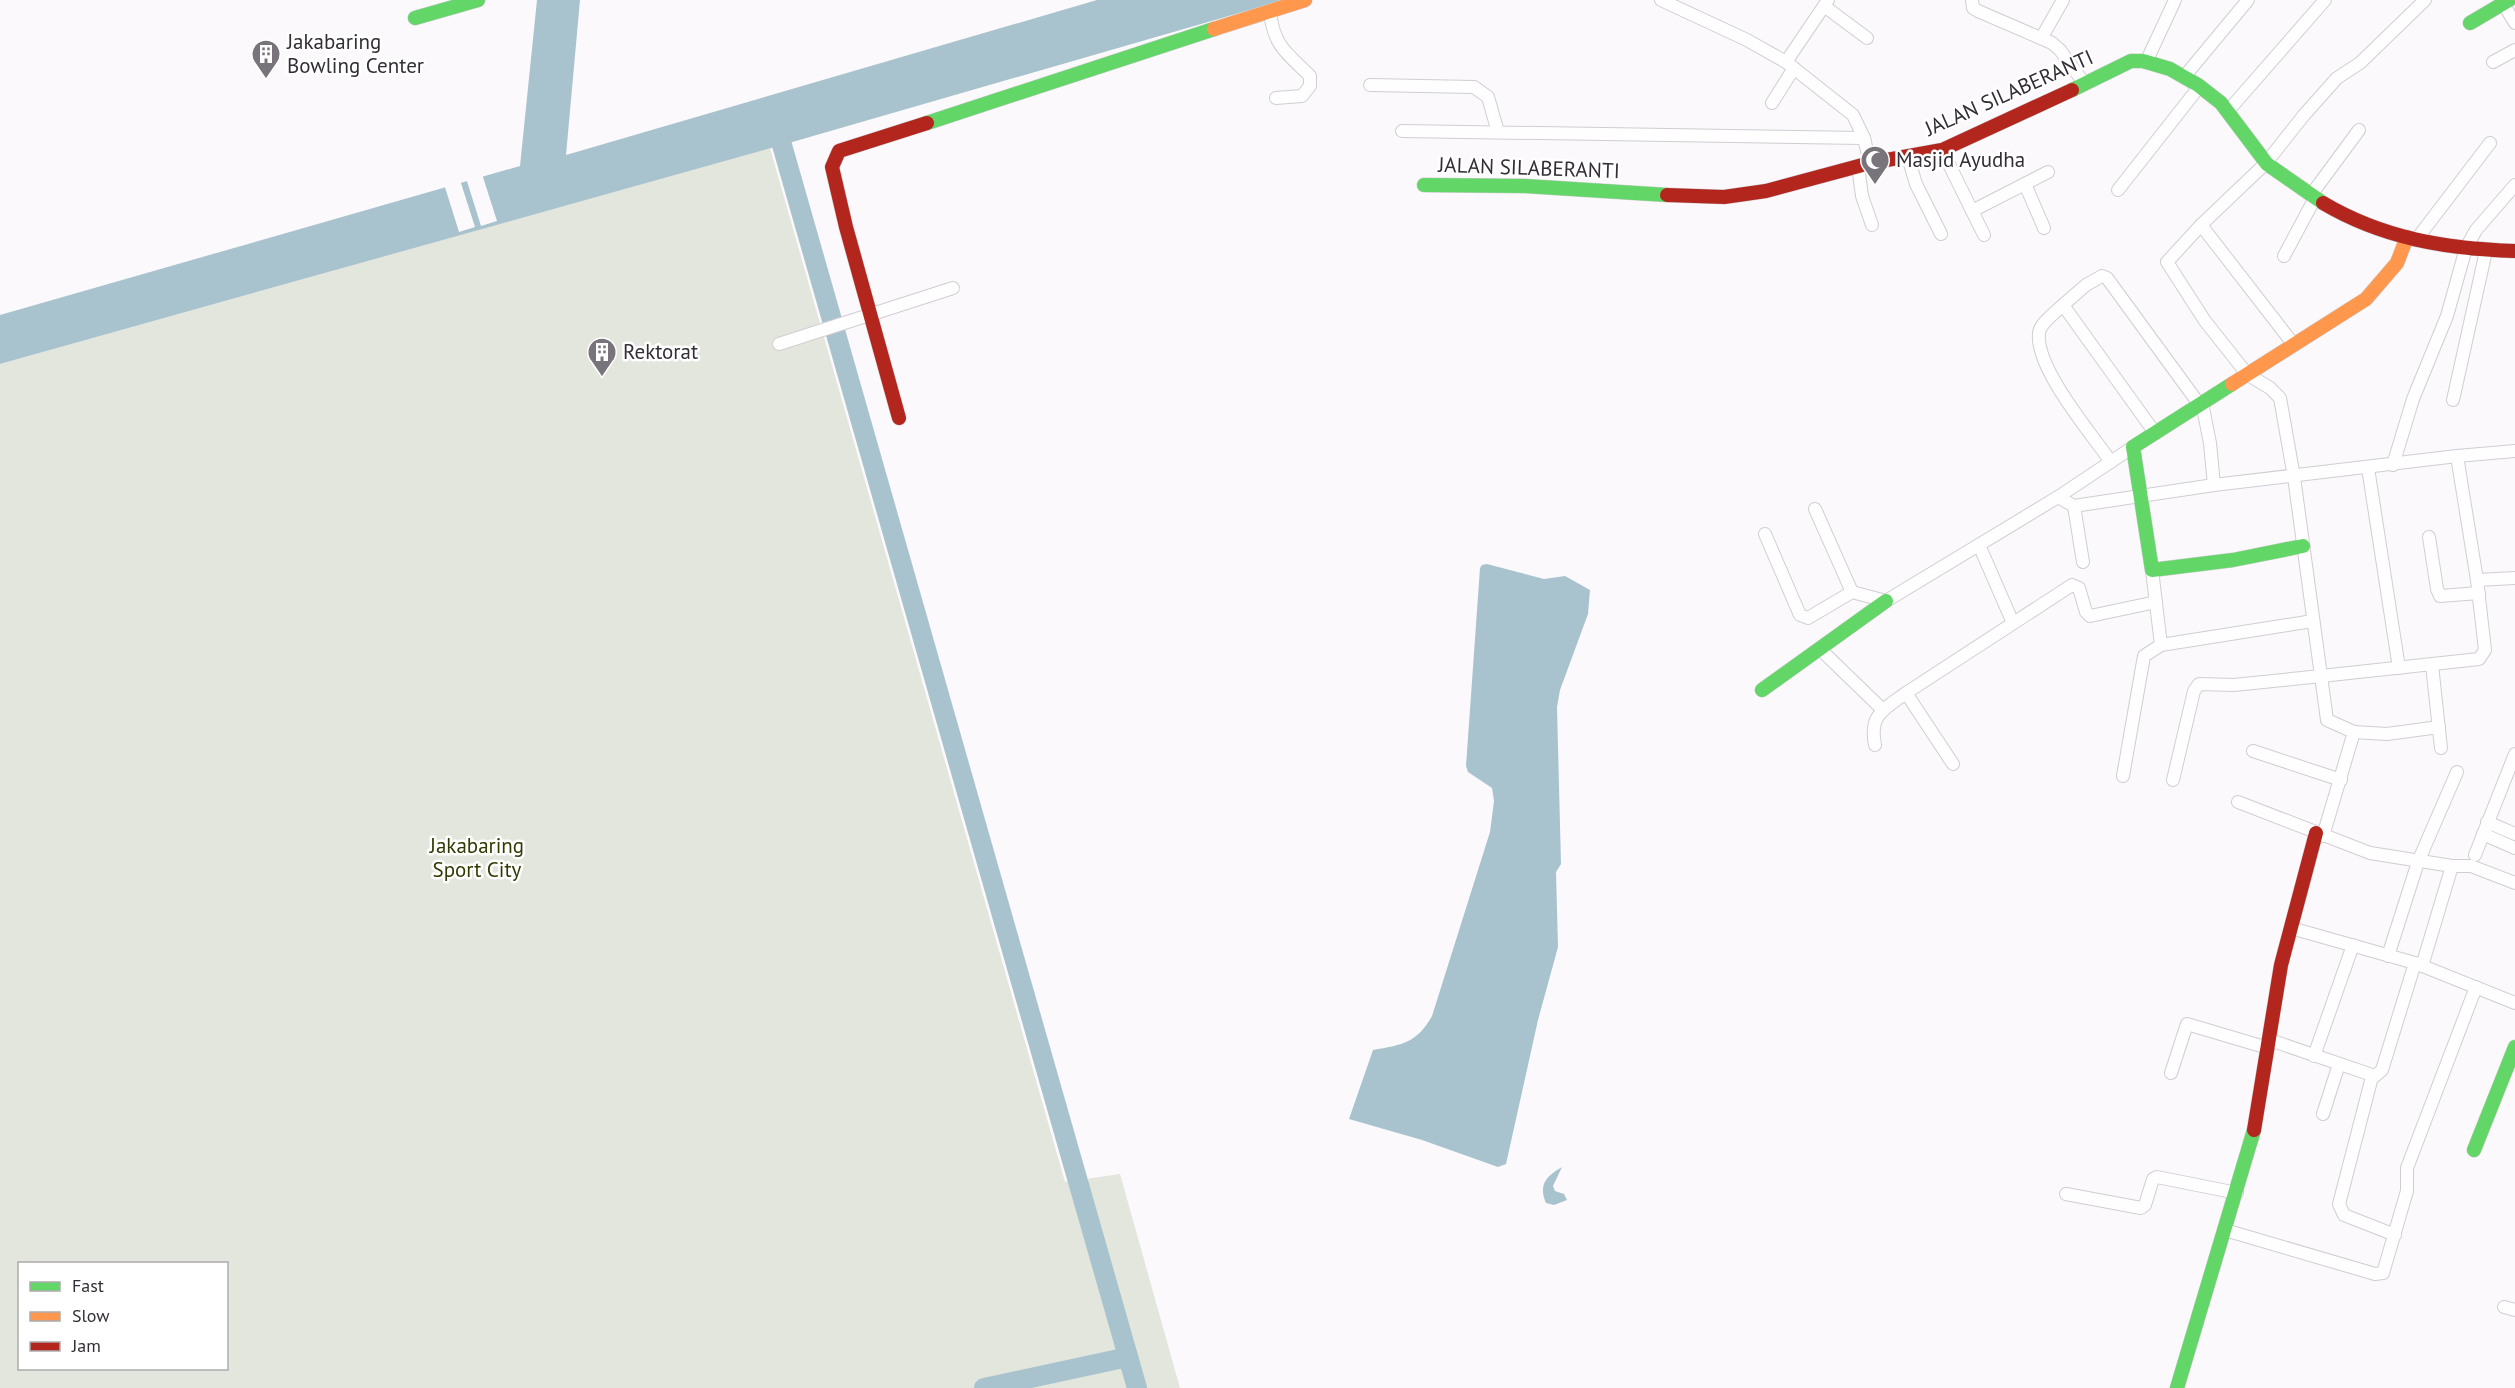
<svg xmlns="http://www.w3.org/2000/svg" width="2515" height="1388" font-family="'PT Sans',sans-serif">
<rect width="100%" height="100%" fill="#fbf9fc"/>
<path fill="#e3e6dc" fill-rule="evenodd" d="M770,148L1065,1182L1120,1174L1180,1388H0V364ZM20,1264H226V1368H20Z"/>
<g fill="#a8c3cd">
<polygon points="537,0 580,0 566,155 1097,0 1284,0 782,145 0,364 0,315 520,166"/>
<path d="M1487,564L1544,579L1565,576L1590,590L1588,614L1560,690L1557,707L1561,864L1556,872L1558,947L1538,1020L1506,1164L1498,1167L1422,1140L1349,1119L1373,1050C1402,1045 1417,1043 1432,1016L1490,832L1494,801L1492,788L1468,772L1466,766L1480,568L1482,565Z"/>
<path d="M1562,1167L1553,1186L1555,1191L1564,1194L1567,1200L1554,1205L1546,1203C1538,1184 1547,1176 1562,1167Z"/>
</g>
<g fill="#fbf9fc">
<polygon points="482,174 497,221 481,226 466,178"/>
<polygon points="460,180 475,227 459,232 444,184"/>
</g>
<g fill="none" stroke-linecap="round" stroke-linejoin="round">
<g stroke="#a8c3cd" stroke-width="20">
<polyline points="782,145 1137,1388"/>
<polyline points="984,1388 1128,1357"/>
</g>
<g stroke="#d1cdd3" stroke-width="14">
<g id="street">
<polyline points="1661,0 1747,40 1786,62 1853,115 1864,138 1870,163"/>
<polyline points="1972,0 1973,8 1978,11 2052,43 2060,50 2084,83"/>
<polyline points="2425,0 2360,63 2337,78 2304,115 2266,163 2201,225 2167,262 2205,321 2247,374 2270,388 2280,398 2294,477 2321,676 2479,659 2485,650 2477,580"/>
<polyline points="2501,0 2515,23"/>
<polyline points="1824,6 1867,38"/>
<path d="M1270,12C1274,47 1287,53 1310,76V86L1302,96L1276,98"/>
<polyline points="2042,37 2063,0"/>
<polyline points="2147,60 2175,0"/>
<polyline points="1786,62 1828,0"/>
<polyline points="2493,62 2515,50"/>
<polyline points="2184,77 2248,0"/>
<polyline points="1370,85 1474,87 1488,97 1498,132"/>
<polyline points="1772,103 1794,68"/>
<polyline points="2228,111 2325,0"/>
<polyline points="1402,131 1864,138"/>
<polyline points="1942,150 1984,235"/>
<polyline points="1908,157 1916,184 1941,234"/>
<polyline points="1858,166 1862,196 1872,225"/>
<polyline points="2025,184 2044,228"/>
<polyline points="2118,190 2199,87"/>
<polyline points="2311,195 2359,130"/>
<polyline points="1972,211 2048,172"/>
<polyline points="2201,225 2294,345"/>
<polyline points="2416,240 2490,143"/>
<polyline points="2284,256 2315,198"/>
<polyline points="2063,305 2086,285 2102,276 2107,278 2199,404"/>
<polyline points="779,344 953,288"/>
<polyline points="2453,400 2486,251"/>
<polyline points="2202,403 2210,443 2214,485"/>
<polyline points="2457,456 2515,451"/>
<path d="M2111,462C2091,433 2035,368 2039,333C2040,323 2056,312 2063,305L2155,433"/>
<polyline points="2393,465 2413,399 2447,316 2466,248 2476,230 2515,185"/>
<polyline points="2368,468 2399,668"/>
<polyline points="2058,497 2074,506 2214,485 2457,456 2477,580 2515,578"/>
<polyline points="2074,506 2083,562"/>
<polyline points="1815,509 1852,592"/>
<polyline points="1765,534 1800,615 1808,618 1852,592 1886,601 2058,497 2133,447"/>
<polyline points="2429,537 2437,589 2440,596 2479,593"/>
<polyline points="1979,545 2013,623"/>
<polyline points="2152,570 2161,645 2313,621"/>
<polyline points="1820,649 1883,710"/>
<polyline points="2432,665 2441,748"/>
<polyline points="1906,693 1953,764"/>
<path d="M1875,745C1869,715 1883,710 1906,693L2072,585L2079,588L2086,612L2090,616L2156,602"/>
<polyline points="2253,751 2341,780"/>
<polyline points="2123,776 2144,656 2161,645"/>
<polyline points="2173,780 2194,691 2199,684 2234,685 2321,676 2327,720 2354,732"/>
<polyline points="2238,802 2370,853 2452,866 2471,866 2515,883"/>
<polyline points="2487,822 2515,834"/>
<polyline points="2483,834 2515,848"/>
<polyline points="2323,836 2354,732 2387,734 2439,727"/>
<polyline points="2475,855 2515,754"/>
<polyline points="2291,928 2415,963 2515,1003"/>
<polyline points="2388,956 2418,862 2457,772"/>
<polyline points="2422,966 2452,866"/>
<polyline points="2270,1040 2375,1076 2382,1070 2415,963"/>
<polyline points="2314,1056 2353,945"/>
<polyline points="2171,1073 2187,1024 2268,1048"/>
<polyline points="2372,1077 2339,1204 2344,1215 2395,1235"/>
<polyline points="2323,1114 2339,1064"/>
<polyline points="2066,1194 2141,1208 2145,1205 2153,1179 2157,1177 2237,1193"/>
<polyline points="2225,1230 2375,1274 2383,1273 2407,1191 2407,1168 2476,987"/>
<polyline points="2504,1307 2515,1310"/>
</g>
</g>
<g stroke="#d1cdd3" stroke-width="15">
<g id="fast">
<polyline points="415,18 478,0"/>
<polyline points="2470,23 2509,0"/>
<polyline points="2072,90 2131,61 2143,61 2170,69 2198,85 2221,103 2267,164 2323,203"/>
<polyline points="927,123 1214,29"/>
<polyline points="1424,185 1525,186 1667,195"/>
<polyline points="2232,384 2133,447 2152,570 2233,560 2303,546"/>
<polyline points="1762,690 1886,601"/>
<polyline points="2474,1150 2515,1047"/>
<polyline points="2177,1388 2254,1130"/>
</g>
</g>
<g stroke="#d1cdd3" stroke-width="15">
<g id="slow">
<polyline points="1214,29 1305,0"/>
<polyline points="2232,384 2366,299 2397,263 2407,237"/>
</g>
</g>
<g stroke="#d1cdd3" stroke-width="15">
<g id="jam">
<polyline points="1667,195 1724,197 1766,191 1870,163 1942,150 2072,90"/>
<path d="M2323,203C2382,238 2446,249 2515,251"/>
<polyline points="899,418 846,227 832,167 839,151 927,123"/>
<polyline points="2254,1130 2281,965 2316,833"/>
</g>
</g>
<use href="#street" stroke="#fefeff" stroke-width="12"/>
<use href="#fast" stroke="#63d668" stroke-width="14"/>
<use href="#slow" stroke="#ff974d" stroke-width="14"/>
<use href="#jam" stroke="#b3261e" stroke-width="14"/>
</g>
<defs>
<g id="building-pin" transform="scale(1.5)"><path d="M0 17L-7.5 6A9.5 9.5 0 1 1 7.5 6Z" fill="#79747b" stroke="#fff"/><path d="M-4-6H4V6H1V3H-1V6H-4ZM-2.5-4.3h1.7v1.8h-1.7ZM.8-4.3h1.7v1.8H.8ZM-2.5-1h1.7V.8h-1.7ZM.8-1h1.7V.8H.8Z" fill="#fff"/></g>
<g id="mosque-pin" transform="scale(1.5)"><path d="M0 17L-7.5 6A9.5 9.5 0 1 1 7.5 6Z" fill="#79747b" stroke="#fff"/><path d="M3.5-4.9A6 6 0 1 0 3.5 4.9A5 5 0 1 1 3.5-4.9Z" fill="#fff"/></g>
</defs>
<g fill-rule="evenodd">
<use href="#building-pin" x="266" y="54"/>
<use href="#mosque-pin" x="1875" y="160"/>
<use href="#building-pin" x="602" y="352"/>
</g>
<g text-anchor="middle" stroke-width="5" stroke-linejoin="round" paint-order="stroke">
<g font-size="21" fill="#332d36" stroke="#fff" text-anchor="start">
<text x="287" y="49">Jakabaring<tspan x="287" dy="24">Bowling Center</tspan></text>
<text x="1896" y="167">Masjid Ayudha</text>
<text x="623" y="359">Rektorat</text>
</g>
<g font-size="21" fill="#332d36" stroke="#fff">
<text transform="translate(2009 93) rotate(-24)" y="7">JALAN SILABERANTI</text>
<text transform="translate(1529 168) rotate(2)" y="7">JALAN SILABERANTI</text>
</g>
<g font-size="21" fill="#2f3b02" stroke="#fff">
<text x="477" y="853">Jakabaring<tspan x="477" dy="24">Sport City</tspan></text>
</g>
</g>
<rect x="18" y="1262" width="210" height="108" fill="#ffffff" stroke="#adabaf" stroke-width="1.5"/>
<rect x="30" y="1282" width="30" height="9" fill="#63d668" stroke="#adabaf" stroke-width="1.5"/>
<text x="72" y="1292" font-size="18" fill="#332d36">Fast</text>
<rect x="30" y="1312" width="30" height="9" fill="#ff974d" stroke="#adabaf" stroke-width="1.5"/>
<text x="72" y="1322" font-size="18" fill="#332d36">Slow</text>
<rect x="30" y="1342" width="30" height="9" fill="#b3261e" stroke="#adabaf" stroke-width="1.5"/>
<text x="72" y="1352" font-size="18" fill="#332d36">Jam</text>
</svg>
